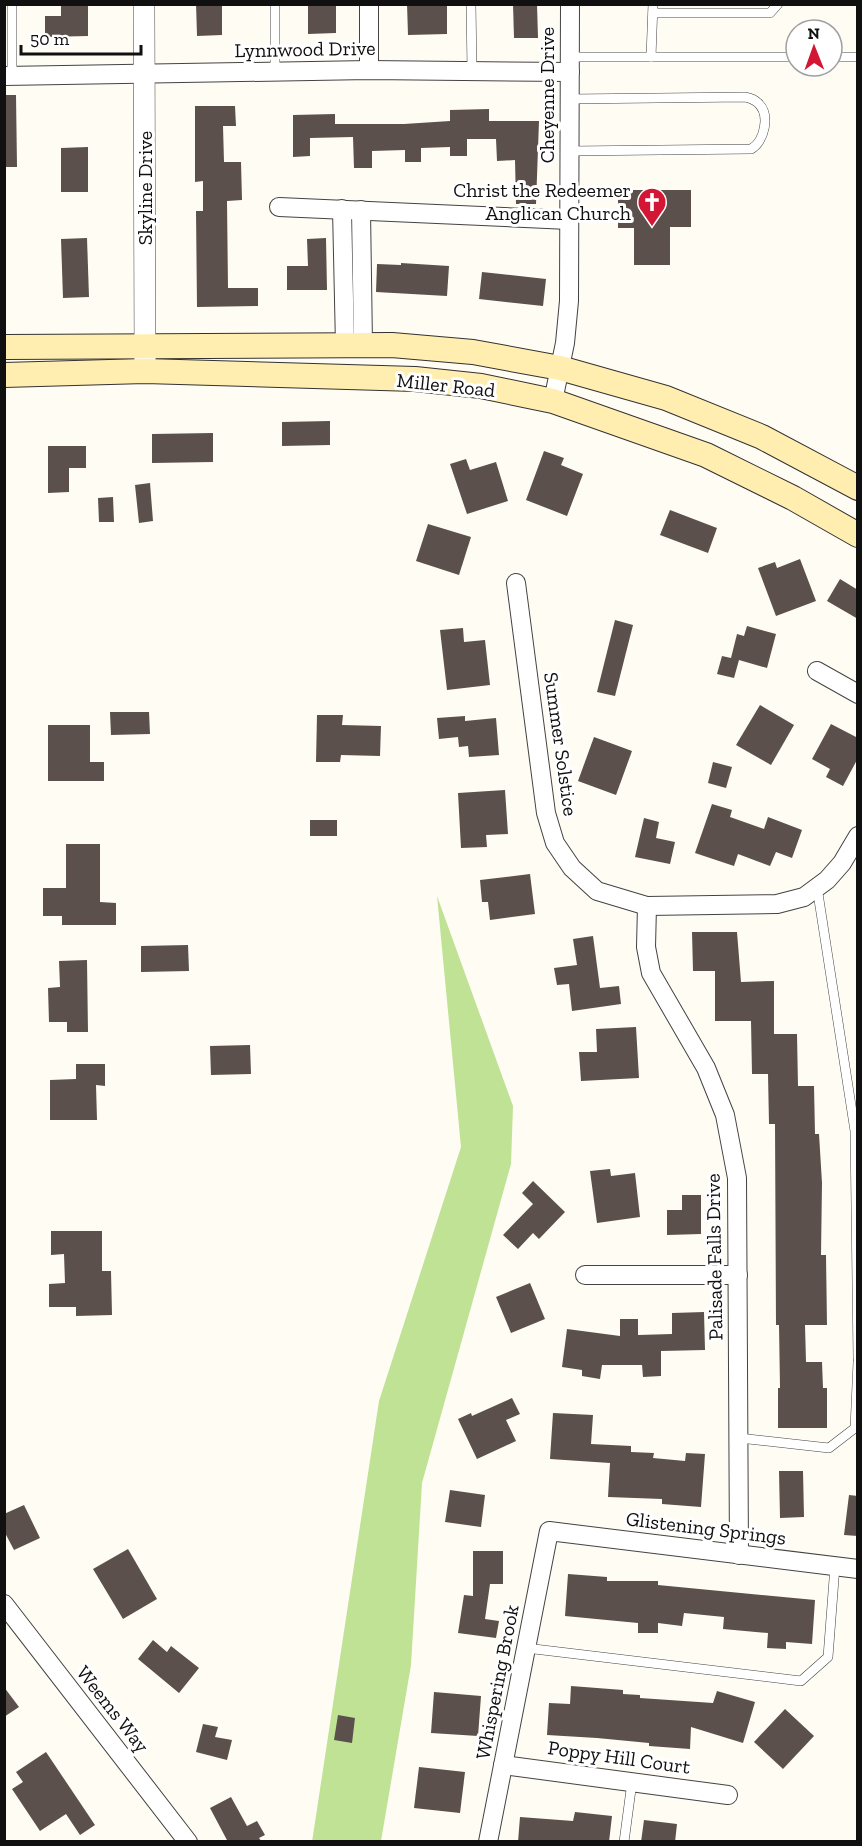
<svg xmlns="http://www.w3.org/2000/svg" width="862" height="1846" font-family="'Zilla Slab',serif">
<rect width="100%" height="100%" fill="#fffcf4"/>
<polygon fill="#c0e295" points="437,896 513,1106 511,1164 422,1483 411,1665 381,1841 312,1842 379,1401 461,1147"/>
<g fill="#5b504b">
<polygon points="61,4 88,4 88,36 45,37 45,16 61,16"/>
<polygon points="196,4 222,4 222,35 197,36"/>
<polygon points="308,4 336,4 336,33 308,34"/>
<polygon points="407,4 447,4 447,34 408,35"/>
<polygon points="513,4 537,4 538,38 514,38"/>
<polygon points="4,95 16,95 17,167 4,167"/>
<polygon points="195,106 235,106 236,126 223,126 224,162 241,162 242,200 227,201 228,288 258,288 258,306 197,307 196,211 203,211 203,181 195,182"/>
<polygon points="489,109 489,121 539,121 536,204 516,204 515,160 497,161 496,139 467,139 467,156 450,156 450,147 421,148 421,162 405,162 405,150 372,151 372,168 354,168 353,137 310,138 310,156 293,157 293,115 335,114 335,124 404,124 450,121 450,110"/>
<polygon points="88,147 88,192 61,192 61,148"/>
<polygon points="618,190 691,190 691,227 670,227 670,265 634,265 634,228 618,228"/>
<polygon points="87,238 89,297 63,298 61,239"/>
<polygon points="326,238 327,290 287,290 287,266 308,266 307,239"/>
<polygon points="401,263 449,266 447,296 376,292 377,264 401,265"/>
<polygon points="482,272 546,279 543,306 479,299"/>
<polygon points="330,421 330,445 282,446 282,422"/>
<polygon points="213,433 213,462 152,463 152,434"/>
<polygon points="48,446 86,446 86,468 69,468 69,492 48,493"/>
<polygon points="544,451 564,458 561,465 583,474 567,516 526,500"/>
<polygon points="466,459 470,470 496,462 508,501 467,514 450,464"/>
<polygon points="150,483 153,521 139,523 135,485"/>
<polygon points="113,497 114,522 99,522 98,498"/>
<polygon points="670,510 717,528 708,553 660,535"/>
<polygon points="428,524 471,537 459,575 416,561"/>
<polygon points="800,559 816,601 776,616 758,568 775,562 777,568"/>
<polygon points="840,579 858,590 858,619 827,601"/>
<polygon points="615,620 633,625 615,696 597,692"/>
<polygon points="747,626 776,634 767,668 739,660 734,678 717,674 722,656 731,658 737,634 744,636"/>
<polygon points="463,628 464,642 485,640 490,685 447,690 440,630"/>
<polygon points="760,705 794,725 771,765 736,745"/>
<polygon points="110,712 149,712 150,734 111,735"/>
<polygon points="317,715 343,715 342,725 381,726 380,756 341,755 340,762 316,762"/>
<polygon points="465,716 465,721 496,718 499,755 469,757 468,746 459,747 458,737 439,739 437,718"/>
<polygon points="831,724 858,738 858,758 843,786 826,777 830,769 812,759"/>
<polygon points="48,725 90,725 90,762 104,762 104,781 48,781"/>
<polygon points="594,737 632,751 616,795 578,781"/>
<polygon points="713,762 732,767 726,788 708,783"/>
<polygon points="505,790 508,834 486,835 487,847 461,848 458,793"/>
<polygon points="712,804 732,810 730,817 764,829 768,817 802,830 792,858 776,852 770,866 738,854 734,866 695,853"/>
<polygon points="644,818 659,822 656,838 675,842 670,864 635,857"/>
<rect x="310" y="820" width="27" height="16"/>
<polygon points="66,844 100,844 100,902 116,903 116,925 62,925 62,916 43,916 43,888 66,888"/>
<polygon points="530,874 535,914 490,920 488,902 482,902 480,880"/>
<polygon points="692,932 737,932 741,982 774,981 774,1034 797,1034 798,1086 814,1086 815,1134 819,1134 822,1183 821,1255 826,1255 827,1325 805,1325 806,1362 822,1362 823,1388 827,1388 827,1428 778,1428 778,1388 780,1388 779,1325 776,1325 775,1124 769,1124 768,1074 752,1074 751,1021 715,1021 715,971 693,971"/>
<polygon points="593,936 600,988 619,986 621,1004 572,1011 569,984 557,985 554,968 577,965 573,939"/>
<polygon points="188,945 189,971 141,972 141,946"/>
<polygon points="87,960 88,1032 67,1032 67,1022 49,1022 48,988 60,987 59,961"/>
<polygon points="636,1027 639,1078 581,1081 579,1052 597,1052 596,1029"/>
<polygon points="250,1045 251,1074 211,1075 210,1046"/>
<polygon points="76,1064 105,1064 105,1086 96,1085 97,1120 50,1120 50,1080 76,1079"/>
<polygon points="610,1169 611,1176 635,1173 640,1217 597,1223 590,1171"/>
<polygon points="533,1181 565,1212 539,1239 533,1233 518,1249 503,1235 533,1204 522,1193"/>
<polygon points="682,1195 701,1195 701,1234 667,1235 667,1210 682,1210"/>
<polygon points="51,1231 102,1231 102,1271 111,1271 112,1315 76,1316 76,1307 49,1307 49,1284 65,1283 64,1254 51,1255"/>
<polygon points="530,1283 545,1319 511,1333 496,1297"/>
<polygon points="704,1312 705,1350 661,1351 661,1376 643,1377 642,1365 602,1365 600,1379 582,1376 582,1370 562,1367 567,1329 620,1336 620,1319 638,1319 638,1335 672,1334 672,1313"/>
<polygon points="512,1398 520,1414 506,1420 516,1441 477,1459 458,1419 471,1413 472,1416"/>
<polygon points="553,1413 593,1415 591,1444 631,1446 631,1452 654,1453 653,1458 685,1461 686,1453 705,1454 701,1507 662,1504 662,1499 608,1497 610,1463 550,1459"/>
<polygon points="779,1471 803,1471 804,1517 780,1518"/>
<polygon points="450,1490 485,1495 481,1527 445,1522"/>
<polygon points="849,1495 858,1496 858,1536 844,1535"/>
<polygon points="24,1505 40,1538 14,1550 4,1531 4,1514"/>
<polygon points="128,1549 157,1599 123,1619 93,1569"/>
<polygon points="473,1551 503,1551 503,1584 490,1584 485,1619 499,1621 496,1638 458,1633 464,1595 473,1596"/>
<polygon points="568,1574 607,1577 607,1581 658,1581 658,1585 815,1600 812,1644 786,1642 786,1649 767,1648 768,1633 723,1629 724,1617 684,1613 682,1626 658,1623 658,1633 638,1633 638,1623 565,1616"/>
<polygon points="153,1640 167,1652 171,1646 199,1668 179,1693 138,1659"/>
<polygon points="571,1686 623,1690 623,1694 640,1695 640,1698 713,1703 717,1691 755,1702 743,1743 691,1727 690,1749 649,1746 649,1743 597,1738 547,1735 549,1703 570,1704"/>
<polygon points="4,1687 19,1707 4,1717"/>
<polygon points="434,1692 481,1696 478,1736 431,1733"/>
<polygon points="785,1709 814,1736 783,1769 754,1742"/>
<polygon points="338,1715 355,1718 352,1743 334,1740"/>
<polygon points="203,1724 218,1727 215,1737 232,1740 227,1760 196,1752"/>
<polygon points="46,1752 95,1825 80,1835 66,1814 40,1831 12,1789 23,1782 16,1772"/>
<polygon points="419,1767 465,1772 460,1813 414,1808"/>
<polygon points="231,1797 247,1826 257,1821 265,1835 259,1838 262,1842 228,1842 210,1808"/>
<polygon points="575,1812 612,1816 609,1842 518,1842 520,1817 573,1821"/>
<polygon points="644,1820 677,1824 675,1842 641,1842"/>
</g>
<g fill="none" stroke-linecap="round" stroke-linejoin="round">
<g stroke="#434343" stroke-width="10">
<g id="service">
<polyline points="275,4 275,72"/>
<polyline points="471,4 472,71"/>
<polyline points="653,13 770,13 778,4"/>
<polyline points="570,57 796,57"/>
<polyline points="651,57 653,4"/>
<polyline points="832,57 858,57"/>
<polyline points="12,76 12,4"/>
<path d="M570,99L745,97C750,98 755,100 758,103C771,115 764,142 751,149L570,151"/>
<polyline points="817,887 855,1131 858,1358"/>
<polyline points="739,1438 829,1448 855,1428 858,1362"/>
<polyline points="526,1648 801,1681 828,1657 835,1566"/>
<polyline points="624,1842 632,1782"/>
</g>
</g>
<g stroke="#434343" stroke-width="20">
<g id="minor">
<polyline points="369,4 369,70"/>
<polyline points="4,76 369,70 570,72"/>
<polyline points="279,207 569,220"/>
<polyline points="342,209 345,345"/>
<polyline points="361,210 363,345"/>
<polyline points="553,401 565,343 569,301 570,4"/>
<polyline points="516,583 546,813 555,843 572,868 597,891 647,906 777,904 804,897 827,880 842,863 858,836"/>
<polyline points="817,671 858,694"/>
<polyline points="647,906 646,947 651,973 706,1068 725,1115 737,1178 739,1555"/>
<polyline points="585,1275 738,1275"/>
<polyline points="4,1604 188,1842"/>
<polyline points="503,1765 728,1795"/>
<polyline points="488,1842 549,1531 858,1569"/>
</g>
</g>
<g stroke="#434343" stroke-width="22">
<polyline id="tertiary" points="144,4 145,371"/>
</g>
<g stroke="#323232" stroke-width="26">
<g id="secondary">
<polyline points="4,347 392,345 473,352 560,368 666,398 762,437 858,488"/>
<polyline points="4,375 145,371 415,379 481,386 553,401 706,455 793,498 858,535"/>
</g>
</g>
<use href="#service" stroke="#fff" stroke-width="9"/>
<use href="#minor" stroke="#fff" stroke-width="18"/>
<use href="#tertiary" stroke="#fff" stroke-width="21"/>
<use href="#secondary" stroke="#ffeeaf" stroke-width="24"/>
</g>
<defs>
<g id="church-pin" transform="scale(1.5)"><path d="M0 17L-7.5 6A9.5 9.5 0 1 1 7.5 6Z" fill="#d21633" stroke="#fff"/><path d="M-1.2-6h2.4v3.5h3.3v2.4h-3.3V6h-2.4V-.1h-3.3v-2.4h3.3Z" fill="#fff"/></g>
</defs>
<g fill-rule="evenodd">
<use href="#church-pin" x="652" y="202"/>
</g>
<g text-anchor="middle" stroke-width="6" stroke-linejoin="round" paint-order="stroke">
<g font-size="20" fill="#101010" stroke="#fff">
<text transform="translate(305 49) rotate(-1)" y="7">Lynnwood Drive</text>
<text transform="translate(547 95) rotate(-90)" y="7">Cheyenne Drive</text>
<text transform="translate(145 188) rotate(-90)" y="7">Skyline Drive</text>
<text transform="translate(446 385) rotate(6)" y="7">Miller Road</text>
<text transform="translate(561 744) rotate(82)" y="7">Summer Solstice</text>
<text transform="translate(714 1257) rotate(-91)" y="7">Palisade Falls Drive</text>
<text transform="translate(706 1528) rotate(7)" y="7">Glistening Springs</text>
<text transform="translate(497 1682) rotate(-79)" y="7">Whispering Brook</text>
<text transform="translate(113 1709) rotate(52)" y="7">Weems Way</text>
<text transform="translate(619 1757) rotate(8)" y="7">Poppy Hill Court</text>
</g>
<g font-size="20" fill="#101010" stroke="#fff" text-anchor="end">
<text x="631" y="197">Christ the Redeemer<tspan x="631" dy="23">Anglican Church</tspan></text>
</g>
</g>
<rect width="862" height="1846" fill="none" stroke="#101010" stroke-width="12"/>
<g transform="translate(814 48) rotate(359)"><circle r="28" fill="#ffffff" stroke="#9f9f9f" stroke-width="1.5"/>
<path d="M0-4.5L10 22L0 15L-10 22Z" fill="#d21633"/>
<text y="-9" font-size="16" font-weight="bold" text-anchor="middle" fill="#101010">N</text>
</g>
<path d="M21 45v9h120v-9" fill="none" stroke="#101010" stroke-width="3"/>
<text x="30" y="45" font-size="18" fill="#101010" stroke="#ffffff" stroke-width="4.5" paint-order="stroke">50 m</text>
</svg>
